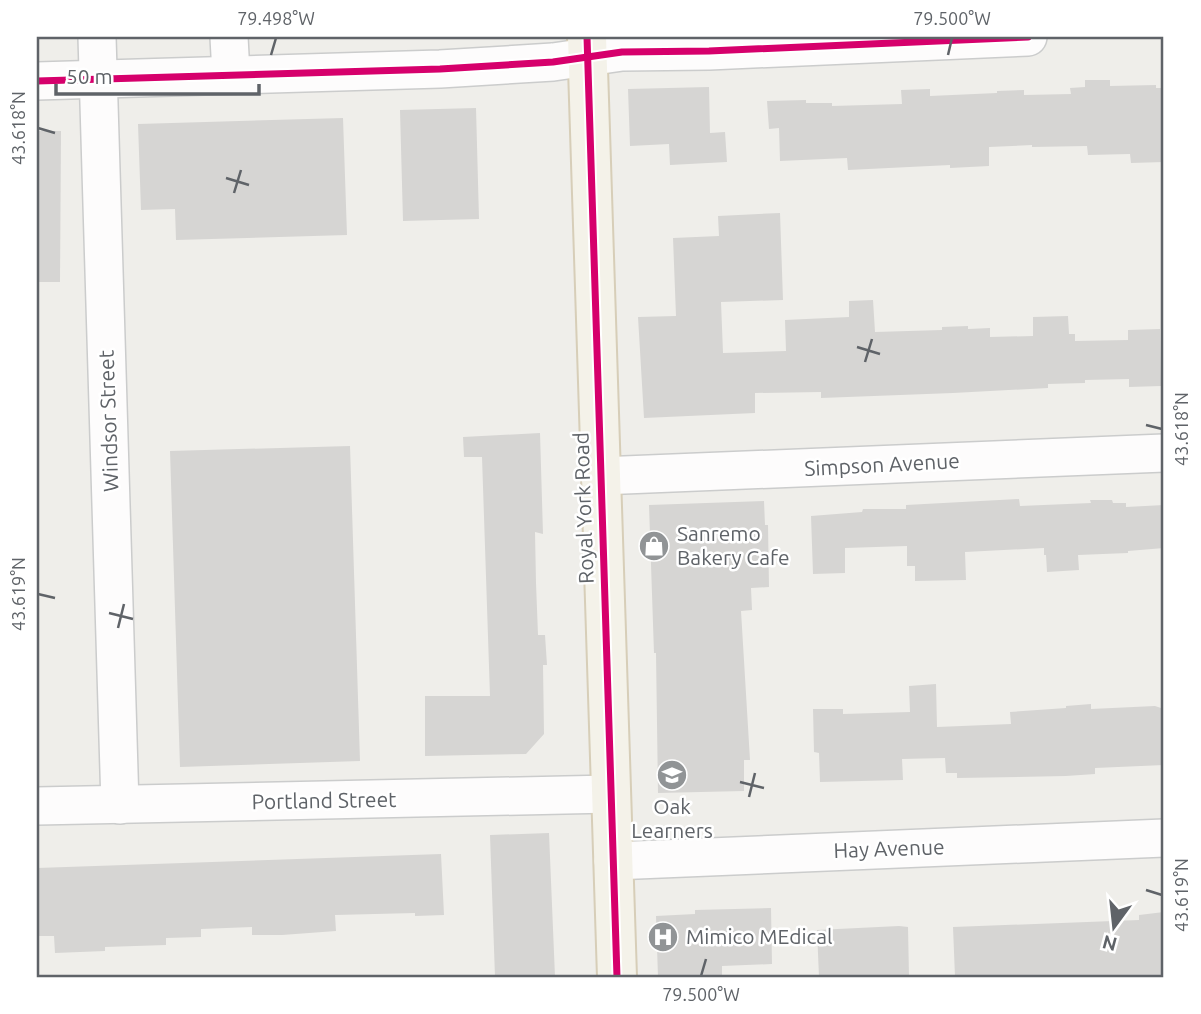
<svg xmlns="http://www.w3.org/2000/svg" width="1201" height="1014" font-family="Ubuntu,sans-serif">
<rect width="100%" height="100%" fill="#efeeea"/>
<g fill="#d6d5d3">
<polygon points="1085,80 1110,80 1110,86 1156,85 1156,88 1164,88 1164,162 1131,163 1130,154 1088,155 1087,146 1032,147 1032,145 989,147 989,166 950,168 950,165 848,170 847,158 780,161 779,128 769,129 767,101 806,100 806,103 832,103 832,106 902,104 901,90 930,89 930,96 997,93 997,91 1024,90 1024,95 1071,94 1070,88 1085,87"/>
<polygon points="709,87 710,133 725,132 727,162 670,165 669,144 630,146 628,89"/>
<polygon points="476,108 479,219 403,221 400,110"/>
<polygon points="343,118 347,235 176,240 175,209 141,210 138,124"/>
<polygon points="37,131 61,131 60,282 37,282"/>
<polygon points="780,213 783,300 721,302 723,353 786,351 785,320 849,317 849,301 873,300 875,332 942,330 942,327 968,326 968,329 990,328 990,337 1033,336 1033,317 1068,316 1069,334 1075,334 1075,341 1128,340 1128,330 1160,329 1161,386 1129,387 1129,379 1085,380 1085,383 1048,384 1048,388 953,393 821,398 821,392 755,393 755,413 644,418 638,317 676,316 673,238 719,236 718,216"/>
<polygon points="540,433 543,534 535,532 536,583 538,635 545,635 547,665 543,665 544,734 526,754 425,756 425,696 490,696 482,457 464,457 463,437"/>
<polygon points="350,446 360,761 180,767 170,451"/>
<polygon points="1019,499 1020,506 1091,503 1090,500 1112,500 1113,503 1126,503 1126,507 1164,505 1164,548 1128,551 1128,553 1078,555 1079,570 1047,572 1046,555 1044,555 1044,548 965,552 966,580 915,581 915,566 907,566 907,546 845,548 845,573 813,574 811,516 862,512 863,509 906,509 906,505"/>
<polygon points="764,501 765,525 768,525 769,587 751,588 752,610 741,611 750,760 744,760 744,791 658,793 656,653 654,653 649,505"/>
<polygon points="936,684 937,727 1011,724 1010,712 1066,708 1066,706 1091,704 1091,709 1155,706 1164,709 1164,765 1095,768 1095,774 1066,776 957,778 957,773 946,773 945,758 902,759 903,780 820,782 819,753 814,752 813,709 843,709 843,714 910,712 909,686"/>
<polygon points="549,833 555,977 495,977 490,835"/>
<polygon points="441,854 444,915 415,916 415,913 335,915 336,931 282,935 252,935 252,927 201,929 201,937 166,938 166,945 105,947 105,951 55,953 54,936 37,936 37,868"/>
<polygon points="771,908 772,964 722,966 722,976 658,977 656,916 695,914 695,910"/>
<polygon points="1164,912 1164,977 955,977 953,927 1139,920 1139,915"/>
<polygon points="899,926 908,927 909,977 819,977 817,930"/>
</g>
<g fill="none" stroke-linecap="round" stroke-linejoin="round">
<g stroke="#cbcccc" stroke-width="40">
<g id="minor">
<polyline points="97,37 120,805"/>
<polyline points="229,37 231,74"/>
<polyline points="37,81 440,69 553,62 622,52 709,51 1028,37"/>
<polyline points="600,476 1164,453"/>
<polyline points="37,806 611,794"/>
<polyline points="613,861 1164,838"/>
</g>
</g>
<g stroke="#d7ceb8" stroke-width="42">
<polyline id="major" points="587,37 617,977"/>
</g>
<use href="#minor" stroke="#fdfcfc" stroke-width="37"/>
<use href="#major" stroke="#f4f2e9" stroke-width="38"/>
<g stroke="#fff" stroke-width="11">
<g id="cycleway">
<polyline points="587,37 617,977"/>
<polyline points="37,81 440,69 553,62 622,52 709,51 1028,37"/>
</g>
</g>
<use href="#cycleway" stroke="#d6006c" stroke-width="7"/>
</g>
<path fill="none" stroke="#5f6368" stroke-width="2.5" d="M271,55L276,38M948,55L952,38M38,128L55,133M226,178L249,185M234,193L241,170M857,347L880,354M865,362L872,339M1146,425L1162,429M38,594L55,598M109,613L133,619M118,628L124,604M740,782L764,788M749,797L755,773M1146,890L1162,895M701,976L706,959"/>
<defs>
<g id="shop-disc" transform="scale(1.575)"><circle r="9.5" fill="#919496" stroke="#fff"/><path d="M-5-2.5h2.3a2.7 3.5 0 0 1 5.4 0H5L5.5 6h-11ZM-1.5-2.5h3a1.5 2.3 0 0 0-3 0Z" fill="#fff"/></g>
<g id="school-disc" transform="scale(1.575)"><circle r="9.5" fill="#919496" stroke="#fff"/><path d="M0-5L7-2L0 1L-7-2ZM-4 1L0 2.5L4 1V4Q0 6-4 4Z" fill="#fff"/></g>
<g id="hospital-disc" transform="scale(1.575)"><circle r="9.5" fill="#919496" stroke="#fff"/><path d="M-5-5h3v3.5h4V-5h3V5h-3V1.5h-4V5h-3Z" fill="#fff"/></g>
</defs>
<g fill-rule="evenodd">
<use href="#shop-disc" x="654" y="546"/>
<use href="#school-disc" x="672" y="775"/>
<use href="#hospital-disc" x="663" y="937"/>
</g>
<g text-anchor="middle" stroke-width="5" stroke-linejoin="round" paint-order="stroke">
<g font-size="21" fill="#5f6368" stroke="#fff">
<text transform="translate(109 421) rotate(-92)" y="7">Windsor Street</text>
<text transform="translate(882 465) rotate(-3)" y="7">Simpson Avenue</text>
<text transform="translate(584 508) rotate(-92)" y="7">Royal York Road</text>
<text transform="translate(324 801) rotate(-1)" y="7">Portland Street</text>
<text transform="translate(889 849) rotate(-2)" y="7">Hay Avenue</text>
</g>
<g font-size="21" fill="#5f6368" stroke="#fff" text-anchor="start">
<text x="677" y="541">Sanremo<tspan x="677" dy="24">Bakery Cafe</tspan></text>
<text x="672" y="814" text-anchor="middle">Oak<tspan x="672" dy="24">Learners</tspan></text>
<text x="686" y="944">Mimico MEdical</text>
</g>
</g>
<rect width="1201" height="1014" fill="none" stroke="#ffffff" stroke-width="77"/>
<g transform="translate(1114 927) rotate(195)" stroke="#ffffff" stroke-width="5" paint-order="stroke">
<path d="M0-5L12 26L0 18L-12 26Z" fill="#5f6368"/>
<text y="-10" font-size="19" font-weight="bold" text-anchor="middle" fill="#5f6368">N</text>
</g>
<path d="M56 84v10h203v-10" fill="none" stroke="#5f6368" stroke-width="3.5"/>
<text x="66" y="84" font-size="21" fill="#5f6368" stroke="#ffffff" stroke-width="5" paint-order="stroke">50 m</text>
<rect x="38" y="38" width="1124" height="938" fill="none" stroke="#5f6368" stroke-width="2.5"/>
<g font-size="18" text-anchor="middle" fill="#5f6368">
<text x="276" y="25">79.498°W</text>
<text x="952" y="25">79.500°W</text>
<text transform="translate(19 128) rotate(-90)" y="6">43.618°N</text>
<text transform="translate(1182 429) rotate(-90)" y="6">43.618°N</text>
<text transform="translate(19 594) rotate(-90)" y="6">43.619°N</text>
<text transform="translate(1182 895) rotate(-90)" y="6">43.619°N</text>
<text x="701" y="1001">79.500°W</text>
</g>
</svg>
